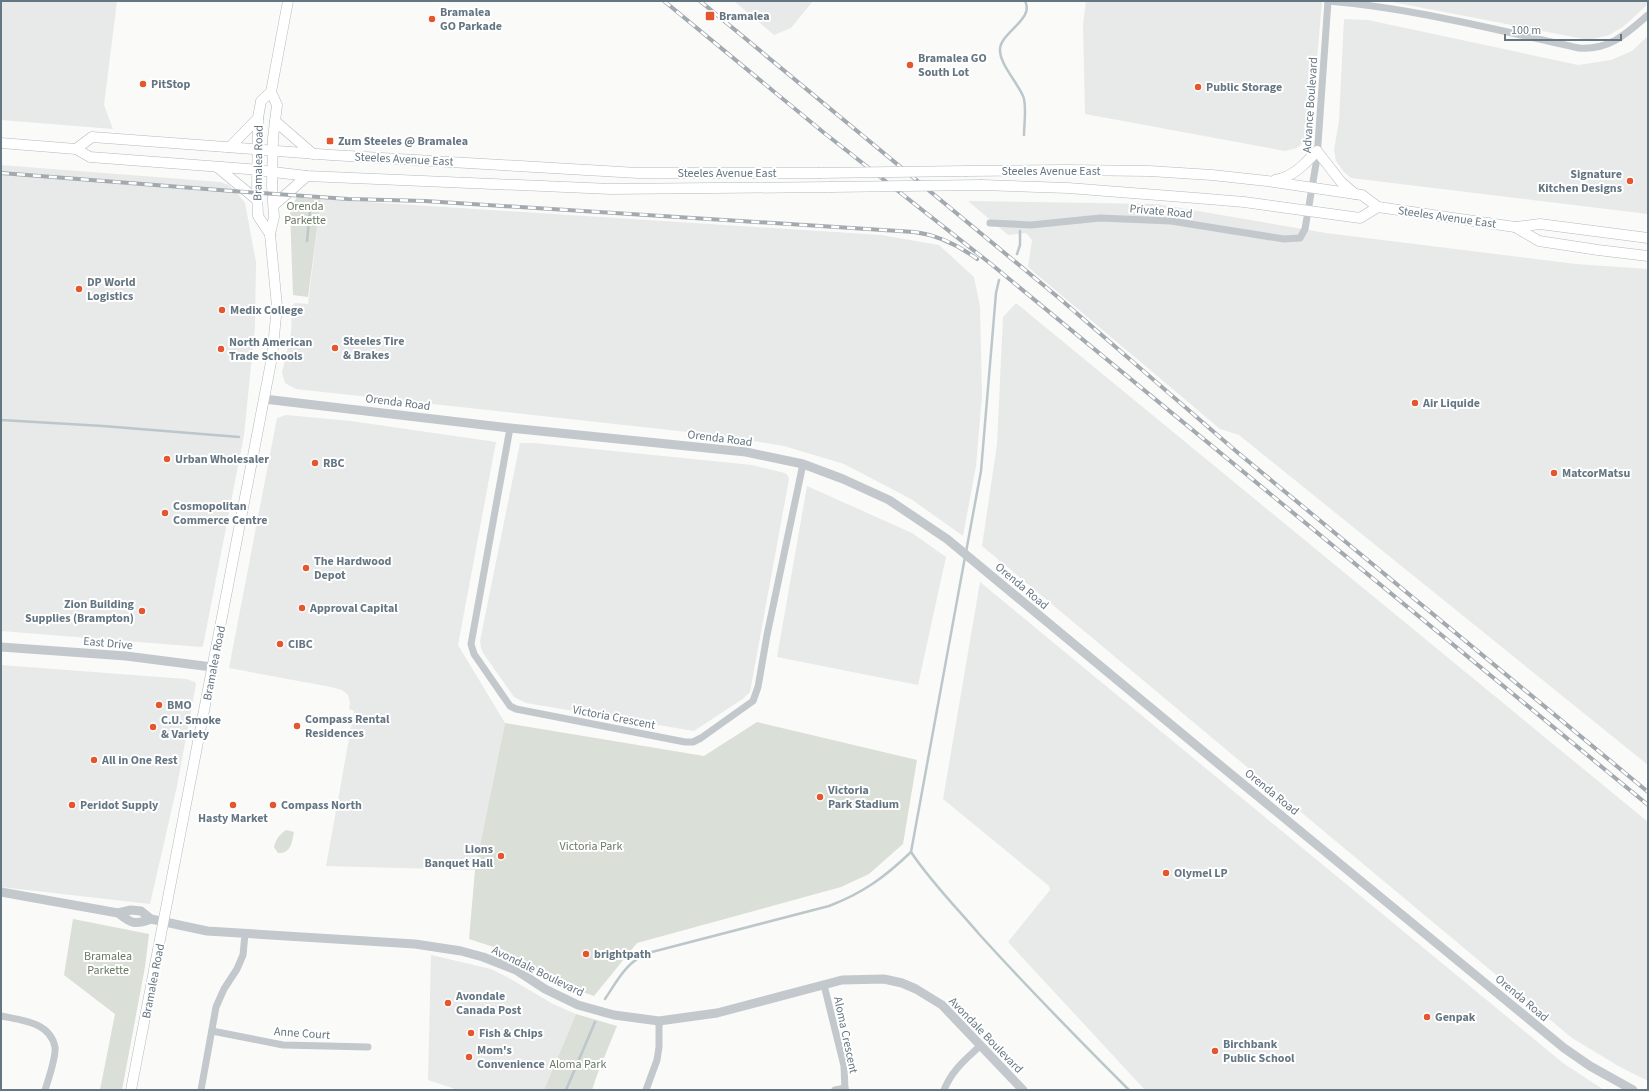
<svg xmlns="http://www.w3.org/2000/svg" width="1649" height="1091" font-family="'Source Sans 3',sans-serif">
<rect width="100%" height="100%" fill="#fafaf8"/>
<g fill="#e8e9e9">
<polygon points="1,1 117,1 104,105 113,129 1,120"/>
<polygon points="734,1 813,1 791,28 774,35"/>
<polygon points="1086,1 1322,1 1317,60 1304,142 1297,148 1285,151 1085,114 1083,25"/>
<polygon points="1387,1 1648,1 1648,4 1623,27 1609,35 1589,40"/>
<polygon points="1344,19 1368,20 1578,65 1611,60 1632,51 1648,36 1648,214 1351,178 1344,172 1336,161 1334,150 1339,121"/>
<polygon points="1,165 220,182 229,185 238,194 245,203 256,262 255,327 244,435 203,646 201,647 1,631"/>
<polygon points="321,199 881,235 939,245 974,277 980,307 982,395 976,466 963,536 911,499 844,464 784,446 715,435 296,389 285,383 282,373 291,333 292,306 295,303 308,304"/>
<polygon points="968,201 1157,204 1326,233 1576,264 1648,269 1648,765 1239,435 1220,429 1028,267 1032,240 1026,233 1008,235"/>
<polygon points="1016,303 1648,822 1648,1081 1620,1067 1572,1038 982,546 997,444 1003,317"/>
<polygon points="286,415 351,421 496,442 458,645 505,723 475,870 326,866 354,711 349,709 350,703 348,695 342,690 331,687 229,668 277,418"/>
<polygon points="520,443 534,443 752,465 785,473 788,476 789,479 750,692 744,698 694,731 526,703 514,697 483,653 481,648 480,641"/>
<polygon points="807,486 912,533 946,557 918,685 777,657"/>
<polygon points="980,582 1563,1063 1604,1090 1145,1090 1008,942 1050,890 1049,886 943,799"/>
<polygon points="1,665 186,679 195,682 196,684 177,786 150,904 1,887"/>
<polygon points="431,955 491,969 507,977 553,1004 576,1014 544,1090 458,1090 428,1080"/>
</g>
<g fill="#dadfd7">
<polygon points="297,197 321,199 308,297 293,295 290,210"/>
<polygon points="757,722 917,760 903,844 869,874 841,887 637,943 594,996 568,987 503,950 469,939 475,870 505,723 704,756"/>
<path d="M286,830L294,832C292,842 291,854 278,853L274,847C276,839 279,835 286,830Z"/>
<polygon points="73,919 149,934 145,967 122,1090 100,1090 115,1014 64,975"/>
<polygon points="576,1014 617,1026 597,1075 592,1090 544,1090"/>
</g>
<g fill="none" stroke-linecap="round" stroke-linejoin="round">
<g stroke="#bbc7cb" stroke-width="2.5">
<path d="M1024,135C1024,126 1027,104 1023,96C1017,82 999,63 1000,49C1001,32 1035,19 1025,1"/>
<polyline points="307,241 310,210"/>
<polyline points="1017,254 1020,245 1020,231"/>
<polyline points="1,420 103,426 239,437"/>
<polyline points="966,552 981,471 996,293 999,280"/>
<path d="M911,852C931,882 956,907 979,934C1028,988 1078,1039 1129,1090"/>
<path d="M605,999C617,981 627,961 648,953L829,906C863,893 885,877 911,852L965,557"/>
<polyline points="566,1090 595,1022"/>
</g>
<g stroke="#b3babf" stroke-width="11">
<g id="secondary">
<polyline points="275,121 313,154"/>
<polyline points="1,143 76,149 90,157 248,169 307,176 611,189 831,187"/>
<polyline points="230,147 258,118"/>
<polyline points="76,149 92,137 331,155 638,173 818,173"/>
<polyline points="217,167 257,200"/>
<polyline points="967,171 1066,170 1149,171 1212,175 1267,181 1362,195 1378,207 1515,227 1540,224 1648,238"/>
<path d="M1275,180C1293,177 1305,164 1317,151L1341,182L1355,194"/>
<polyline points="982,185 1068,188 1196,198 1244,202 1360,218 1378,207"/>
<polyline points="274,205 307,176"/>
<polyline points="1515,227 1539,241 1598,250 1648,256"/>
<polyline points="270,234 258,216 257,193 258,118 261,101 271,92"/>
<polyline points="131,1090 272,357 277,306 270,234 274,217 272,186 273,138 277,105 271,92 288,1"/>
</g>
</g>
<g stroke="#c3c8cc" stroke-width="7">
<path d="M1328,1C1413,8 1496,30 1579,48C1610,50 1626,34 1648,15"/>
<polyline points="990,223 1031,225 1100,218 1171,221 1284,239 1300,238 1305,229 1317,158 1328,1"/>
<polyline points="510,428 471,644 474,654 510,706 516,709 685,742 693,742 701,738 753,701 758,687 767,635 803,464"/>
<polyline points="824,985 844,1066 845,1090"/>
<path d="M1,1016C21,1020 50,1022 55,1047C56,1055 48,1081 45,1090"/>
<polyline points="212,1031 283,1045 368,1047"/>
<polyline points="201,1090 216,1007 224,989 237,969 243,955 245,934"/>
<polyline points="646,1090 657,1060 659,1047 659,1021"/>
<polyline points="835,1090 845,1088"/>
<path d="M944,1090C952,1070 965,1060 981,1045"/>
</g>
<g stroke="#c3c8cc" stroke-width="9">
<polyline points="264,399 510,428 746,452 803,464 843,479 889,500 947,539 1221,766 1564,1048 1590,1066 1633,1090"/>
<polyline points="1,647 126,656 212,667"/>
<path d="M1,892L118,913C132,924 135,925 151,919"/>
<polyline points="118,913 131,910 141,911 151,919 207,931 415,944 461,951 483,957 516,970 545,989 578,1005 614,1015 659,1021 717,1013 842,980 884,979 902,983 916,989 942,1005 1023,1090"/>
</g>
<use href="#secondary" stroke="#fff" stroke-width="10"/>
<g stroke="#a2aab0" stroke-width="4">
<g id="rail">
<polyline points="664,1 823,132 991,264 1648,805"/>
<polyline points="700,1 1059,298 1237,452 1648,792"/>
<path d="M1,173L232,191L348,199L425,201L914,232C938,235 958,245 977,259"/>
</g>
</g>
<use href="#rail" stroke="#fff" stroke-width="2.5" stroke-dasharray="8" stroke-linecap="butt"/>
<g stroke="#b3babf" stroke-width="11" stroke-linecap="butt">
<g id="secondary-bridge">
<polyline points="818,173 967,171"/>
<polyline points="831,187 982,185"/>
</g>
</g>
<use href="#secondary-bridge" stroke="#fff" stroke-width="10"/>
</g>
<g fill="#e4572e" stroke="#fff" stroke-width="1.5">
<rect x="705" y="11" width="10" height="10" rx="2"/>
<circle cx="432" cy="19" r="4"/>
<circle cx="910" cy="65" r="4"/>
<circle cx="143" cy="84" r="4"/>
<circle cx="1198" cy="87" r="4"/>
<rect x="326" y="137" width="8" height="8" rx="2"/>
<circle cx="1630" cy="181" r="4"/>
<circle cx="79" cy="289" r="4"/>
<circle cx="222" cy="310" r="4"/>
<circle cx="335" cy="348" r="4"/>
<circle cx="221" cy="349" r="4"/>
<circle cx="1415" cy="403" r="4"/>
<circle cx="167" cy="459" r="4"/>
<circle cx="315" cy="463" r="4"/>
<circle cx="1554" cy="473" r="4"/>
<circle cx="165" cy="513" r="4"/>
<circle cx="306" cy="568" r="4"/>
<circle cx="302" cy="608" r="4"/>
<circle cx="142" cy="611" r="4"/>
<circle cx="280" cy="644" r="4"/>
<circle cx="159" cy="705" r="4"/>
<circle cx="297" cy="726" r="4"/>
<circle cx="153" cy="727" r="4"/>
<circle cx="94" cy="760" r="4"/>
<circle cx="820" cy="797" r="4"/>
<circle cx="72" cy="805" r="4"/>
<circle cx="233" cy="805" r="4"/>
<circle cx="273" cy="805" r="4"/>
<circle cx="501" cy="856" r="4"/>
<circle cx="1166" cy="873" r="4"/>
<circle cx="586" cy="954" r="4"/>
<circle cx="448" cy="1003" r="4"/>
<circle cx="1427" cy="1017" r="4"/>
<circle cx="471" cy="1033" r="4"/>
<circle cx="1215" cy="1051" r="4"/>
<circle cx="469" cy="1057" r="4"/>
</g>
<g text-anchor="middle" stroke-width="4" stroke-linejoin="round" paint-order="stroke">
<g font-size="12" font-weight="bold" fill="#657683" stroke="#fff" text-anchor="start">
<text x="440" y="16">Bramalea<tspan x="440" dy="14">GO Parkade</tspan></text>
<text x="719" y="20">Bramalea</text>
<text x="918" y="62">Bramalea GO<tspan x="918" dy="14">South Lot</tspan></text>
<text x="151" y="88">PitStop</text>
<text x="1206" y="91">Public Storage</text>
<text x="338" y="145">Zum Steeles @ Bramalea</text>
<text x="1622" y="178" text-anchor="end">Signature<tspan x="1622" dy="14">Kitchen Designs</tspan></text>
<text x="87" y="286">DP World<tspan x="87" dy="14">Logistics</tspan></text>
<text x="230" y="314">Medix College</text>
<text x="343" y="345">Steeles Tire<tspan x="343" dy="14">&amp; Brakes</tspan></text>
<text x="229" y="346">North American<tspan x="229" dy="14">Trade Schools</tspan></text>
<text x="1423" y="407">Air Liquide</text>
<text x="175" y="463">Urban Wholesaler</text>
<text x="323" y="467">RBC</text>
<text x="1562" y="477">MatcorMatsu</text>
<text x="173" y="510">Cosmopolitan<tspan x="173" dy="14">Commerce Centre</tspan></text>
<text x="314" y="565">The Hardwood<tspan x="314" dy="14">Depot</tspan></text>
<text x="134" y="608" text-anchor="end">Zion Building<tspan x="134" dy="14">Supplies (Brampton)</tspan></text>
<text x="310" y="612">Approval Capital</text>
<text x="288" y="648">CIBC</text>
<text x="167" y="709">BMO</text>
<text x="305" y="723">Compass Rental<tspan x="305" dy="14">Residences</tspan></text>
<text x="161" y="724">C.U. Smoke<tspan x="161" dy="14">&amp; Variety</tspan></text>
<text x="102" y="764">All in One Rest</text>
<text x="828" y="794">Victoria<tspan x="828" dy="14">Park Stadium</tspan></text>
<text x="80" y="809">Peridot Supply</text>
<text x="281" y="809">Compass North</text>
<text x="233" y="822" text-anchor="middle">Hasty Market</text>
<text x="493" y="853" text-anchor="end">Lions<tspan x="493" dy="14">Banquet Hall</tspan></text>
<text x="1174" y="877">Olymel LP</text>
<text x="594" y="958">brightpath</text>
<text x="456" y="1000">Avondale<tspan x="456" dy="14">Canada Post</tspan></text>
<text x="1435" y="1021">Genpak</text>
<text x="479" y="1037">Fish &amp; Chips</text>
<text x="1223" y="1048">Birchbank<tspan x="1223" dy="14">Public School</tspan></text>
<text x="477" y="1054">Mom's<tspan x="477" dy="14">Convenience</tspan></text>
</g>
<g font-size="12" fill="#657683" stroke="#fff">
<text transform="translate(1310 105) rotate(-86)" y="4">Advance Boulevard</text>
<text transform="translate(404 159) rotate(3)" y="4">Steeles Avenue East</text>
<text transform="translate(258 163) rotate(-89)" y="4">Bramalea Road</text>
<text x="1051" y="175">Steeles Avenue East</text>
<text x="727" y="177">Steeles Avenue East</text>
<text transform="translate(1161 211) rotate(5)" y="4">Private Road</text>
<text transform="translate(1447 217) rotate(8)" y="4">Steeles Avenue East</text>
<text transform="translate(398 402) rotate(7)" y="4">Orenda Road</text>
<text transform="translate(720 438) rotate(7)" y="4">Orenda Road</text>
<text transform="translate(1022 586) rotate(40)" y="4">Orenda Road</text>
<text transform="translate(108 643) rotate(5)" y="4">East Drive</text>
<text transform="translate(214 663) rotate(-79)" y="4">Bramalea Road</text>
<text transform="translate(614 717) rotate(11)" y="4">Victoria Crescent</text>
<text transform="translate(1272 792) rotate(39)" y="4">Orenda Road</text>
<text transform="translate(538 971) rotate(26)" y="4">Avondale Boulevard</text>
<text transform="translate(153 981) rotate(-79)" y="4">Bramalea Road</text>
<text transform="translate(1522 998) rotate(40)" y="4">Orenda Road</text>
<text transform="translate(302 1033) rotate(4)" y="4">Anne Court</text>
<text transform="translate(846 1035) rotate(78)" y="4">Aloma Crescent</text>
<text transform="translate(986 1035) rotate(46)" y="4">Avondale Boulevard</text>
</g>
<g font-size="12" fill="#687a64" stroke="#fff">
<text x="305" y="210">Orenda<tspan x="305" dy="14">Parkette</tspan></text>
<text x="591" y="850">Victoria Park</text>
<text x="108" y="960">Bramalea<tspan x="108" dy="14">Parkette</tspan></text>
<text x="578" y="1068">Aloma Park</text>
</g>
</g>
<rect width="1649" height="1091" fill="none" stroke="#657683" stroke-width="4"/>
<path d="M1505 34v6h116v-6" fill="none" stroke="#657683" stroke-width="2"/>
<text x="1511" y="34" font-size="12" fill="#657683" stroke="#ffffff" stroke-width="3" paint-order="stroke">100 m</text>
</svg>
